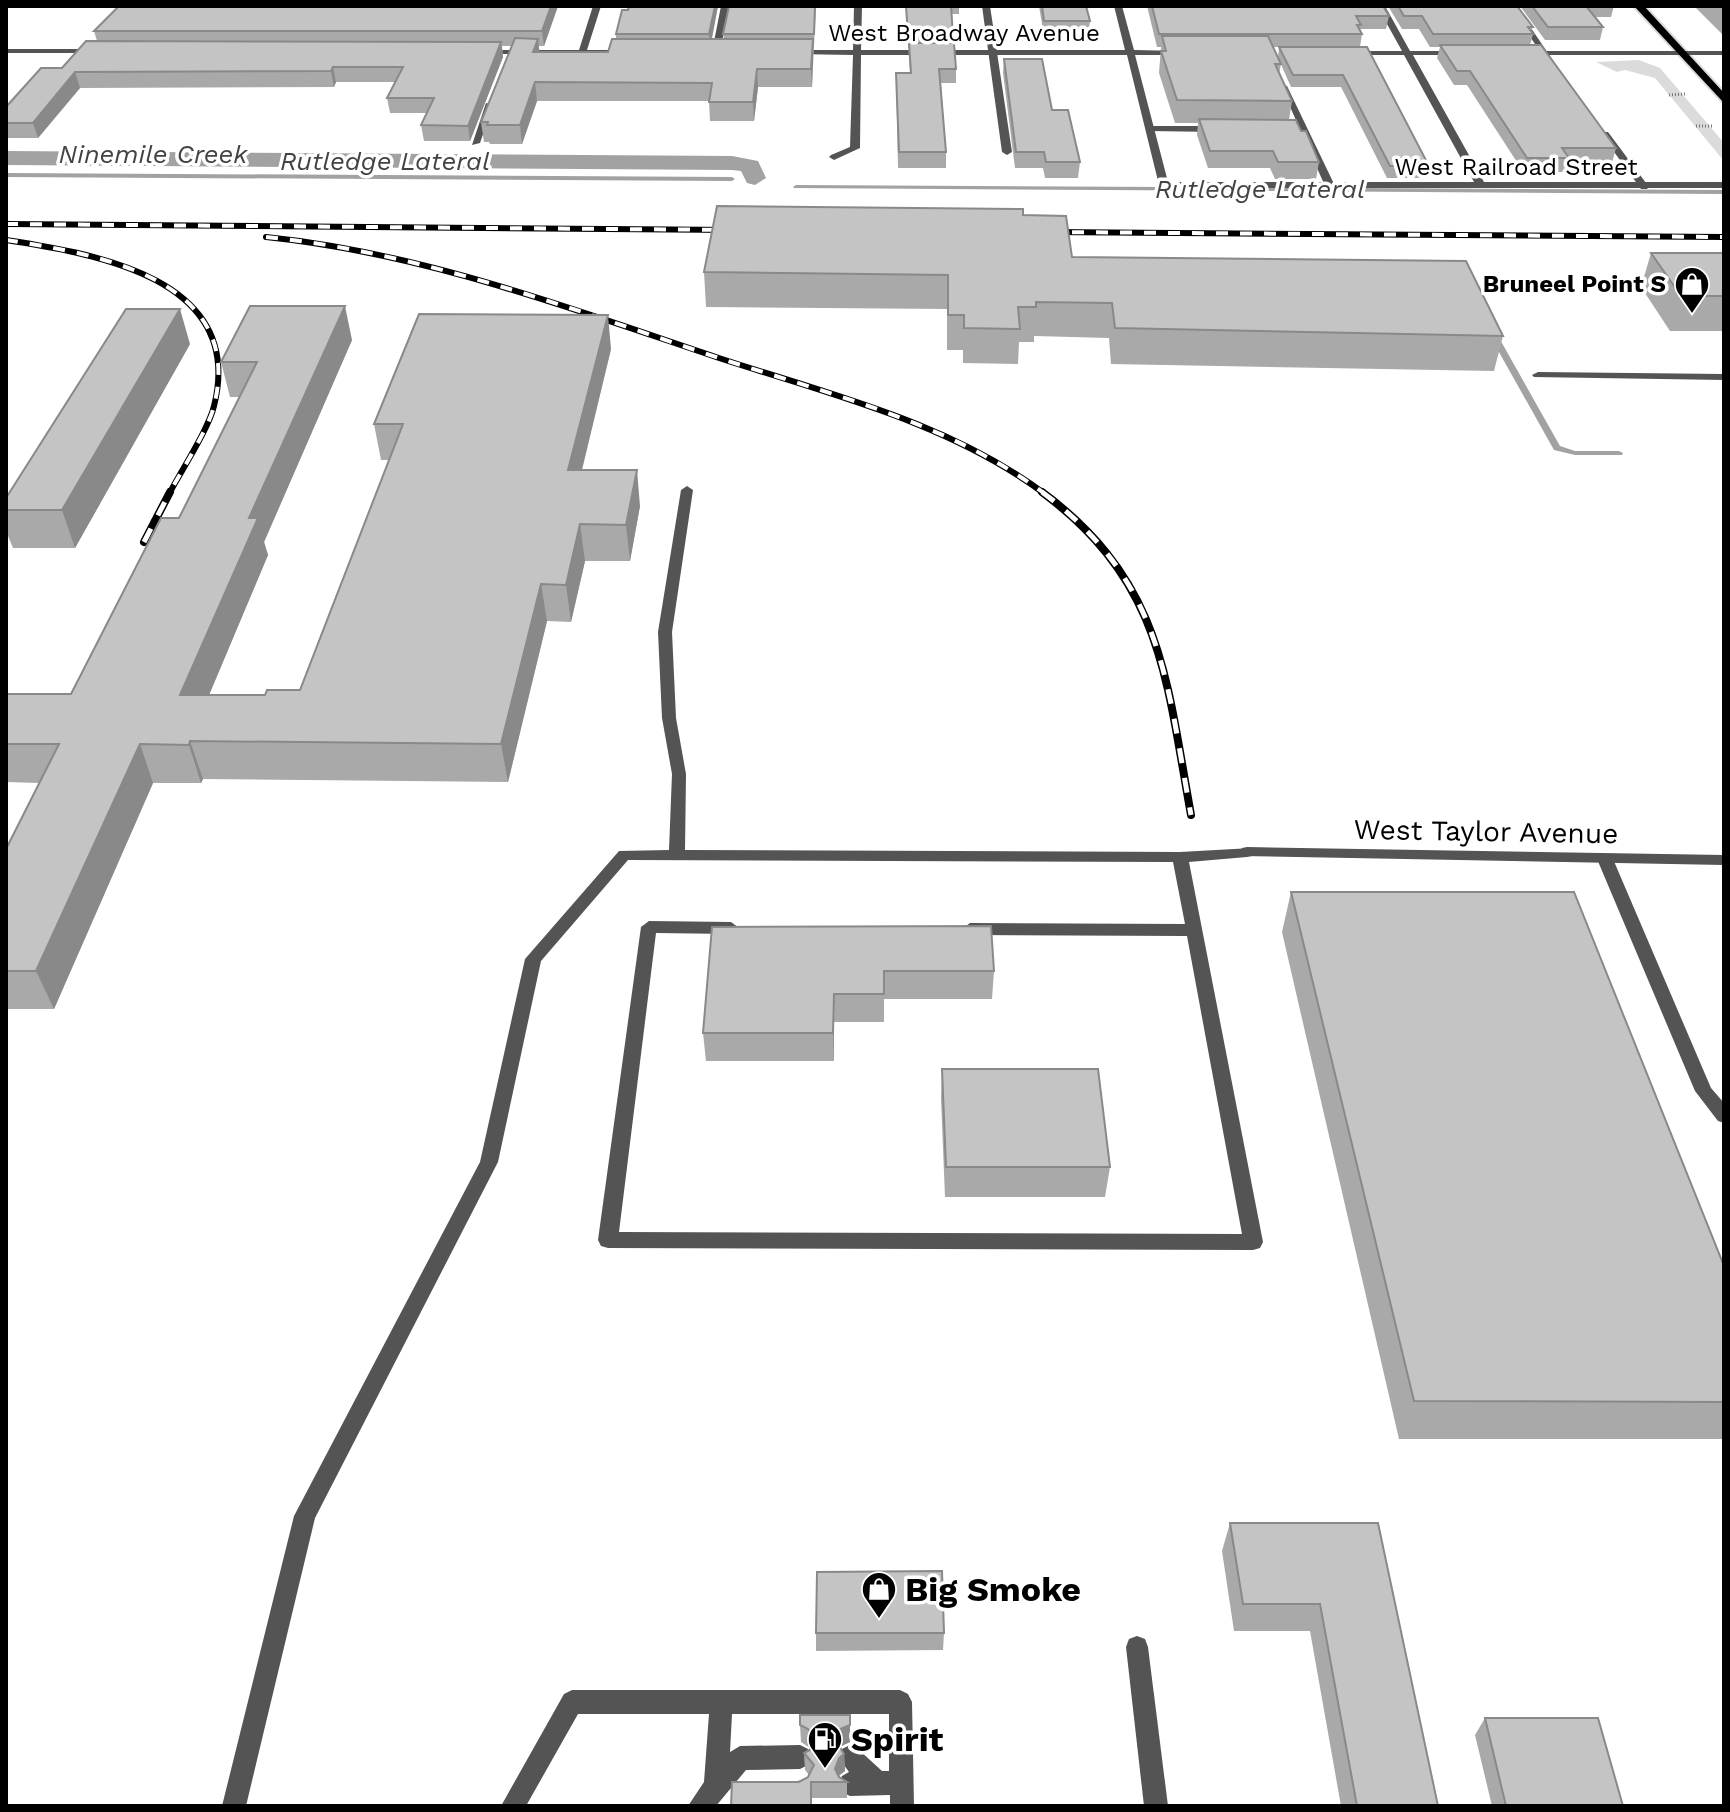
<svg xmlns="http://www.w3.org/2000/svg" width="1730" height="1812" font-family="'Work Sans',sans-serif">
<rect width="100%" height="100%" fill="#fff"/>
<polygon fill="#dbdbdb" points="1639,60 1660,68 1724,143 1724,161 1655,78 1625,70 1617,72 1596,62"/>
<g fill="none" stroke-linecap="round" stroke-linejoin="round">
<g fill="#a2a2a2" fill-rule="evenodd">
<polygon points="6,173 732,177 735,179 732,181 6,177"/>
<polygon points="796,185 1724,190 1724,194 794,188 793,187"/>
<polygon points="1491,334 1498,336 1560,446 1575,451 1619,451 1623,453 1622,455 1575,455 1554,450 1490,336"/>
</g>
<polygon fill="#a2a2a2" fill-rule="evenodd" points="6,151 732,156 758,161 766,178 755,185 747,183 741,171 732,170 6,165"/>
<g stroke="#dbdbdb" stroke-width="4">
<polygon id="primary" points="1634,6 1644,6 1724,93 1724,103"/>
</g>
<g stroke="#767676" stroke-width="3" stroke-dasharray="1 2" stroke-linecap="butt">
<polyline points="1669,95 1686,94"/>
<polyline points="1696,126 1713,126"/>
</g>
<g fill="#545454" fill-rule="evenodd">
<polygon points="721,6 729,6 720,52 716,54 712,52"/>
<polygon points="982,6 990,6 1012,152 1007,155 1002,152"/>
<polygon points="1508,6 1516,6 1554,62 1548,62"/>
<polygon points="1280,84 1287,86 1335,186 1333,188 1325,186"/>
<polygon points="486,103 493,105 480,143 472,145"/>
<polygon points="1151,126 1217,126 1221,129 1217,132 1148,131 1147,129"/>
<polygon points="1602,132 1608,132 1649,187 1647,189 1641,189 1601,134"/>
<polygon points="687,486 693,490 672,632 676,718 686,774 685,850 1180,852 1252,848 1255,852 1252,856 1247,857 1189,862 1263,1242 1260,1248 1253,1250 608,1248 601,1246 598,1240 641,927 649,921 731,922 739,928 731,934 656,933 619,1232 1242,1234 1187,936 970,935 962,929 970,923 1185,924 1173,862 628,860 541,961 498,1162 315,1518 246,1806 222,1806 294,1516 480,1162 525,959 619,851 669,850 672,774 662,718 658,632 681,490"/>
<polygon points="1605,854 1613,859 1711,1088 1724,1103 1724,1123 1718,1121 1695,1091 1597,859"/>
<polygon points="1137,1636 1145,1639 1148,1647 1168,1806 1144,1806 1126,1647 1129,1639"/>
<polygon points="572,1690 900,1690 908,1694 912,1702 914,1806 890,1806 890,1795 850,1796 842,1792 838,1784 842,1776 849,1772 838,1757 842,1749 850,1745 858,1749 882,1771 889,1771 889,1714 732,1714 730,1752 740,1746 800,1745 808,1749 812,1757 808,1765 800,1769 746,1770 716,1806 688,1806 704,1782 709,1714 578,1714 526,1806 501,1806 564,1694"/>
</g>
<g fill="#545454" fill-rule="evenodd">
<polygon points="593,6 601,6 587,50 630,50 633,54 482,54 478,52 482,50 579,50"/>
<polygon points="854,6 862,6 861,50 1125,50 1114,6 1122,6 1134,50 1182,51 1186,53 1182,55 1135,55 1168,182 1474,182 1404,55 1350,55 1346,53 1350,51 1402,51 1377,6 1385,6 1410,51 1458,51 1462,53 1458,55 1413,55 1484,182 1724,182 1724,188 1164,188 1159,185 1127,55 861,55 860,148 834,160 829,157 831,155 850,147 853,55 794,54 790,52 794,50 853,50"/>
<polygon points="6,49 98,49 102,51 98,53 6,53"/>
<polygon points="1526,51 1724,51 1724,55 1523,55"/>
<polygon points="1538,372 1724,374 1724,380 1534,377 1532,375"/>
<polygon points="1247,847 1724,855 1724,865 1242,856 1239,852 1242,848"/>
</g>
<use href="#primary" fill="#000" fill-rule="evenodd"/>
<g stroke="#000" stroke-width="6">
<g id="rail-far1">
<polyline points="6,224 736,230"/>
<polyline points="1048,232 1724,237"/>
<path d="M266,237C424,253 572,309 722,359C832,395 950,423 1045,494"/>
<path d="M6,240C98,254 246,279 214,406C209,428 181,471 169,494"/>
</g>
</g>
<g stroke="#000" stroke-width="8">
<g id="rail">
<path d="M1042,492C1163,582 1166,678 1191,815"/>
<polyline points="144,542 170,492"/>
</g>
</g>
<use href="#rail-far1" stroke="#fff" stroke-width="4" stroke-dasharray="12" stroke-linecap="butt"/>
<use href="#rail" stroke="#fff" stroke-width="5" stroke-dasharray="15" stroke-linecap="butt"/>
</g>
<g fill="#a9a9a9" fill-rule="evenodd">
<polygon points="119,6 558,6 544,46 539,46 539,52 608,52 616,39 616,34 718,6 712,39 724,39 723,34 816,6 812,87 758,87 754,121 710,121 709,101 537,101 522,144 490,144 489,142 484,142 481,122 512,46 502,46 503,57 470,141 424,141 421,125 427,113 390,113 387,98 395,82 336,82 334,87 80,88 38,138 6,138 6,107 62,68 97,41 94,31"/>
<polygon points="906,6 959,6 959,14 952,14 953,43 956,69 956,83 941,83 946,152 946,168 898,168 896,73 910,73"/>
<polygon points="1039,6 1086,6 1090,21 1088,36 1044,36"/>
<path d="M1147,6H1383L1389,16L1386,29H1360L1362,34L1360,47L1429,166L1426,178H1387L1341,87H1291L1279,60L1281,64L1279,74L1292,101L1289,120L1301,131L1319,162L1316,179H1275L1270,168H1208L1197,135L1198,123H1175L1159,73L1161,47H1157ZM1273,47H1279L1278,58Z"/>
<polygon points="1388,6 1517,6 1533,27 1531,32 1533,34 1530,45 1616,148 1612,163 1568,163 1565,172 1524,173 1467,85 1454,85 1437,58 1440,47 1430,47 1419,29 1402,29"/>
<polygon points="1520,6 1614,6 1611,17 1595,17 1603,27 1600,40 1545,40"/>
<polygon points="1694,6 1724,6 1724,36"/>
<polygon points="1004,59 1052,110 1080,162 1078,178 1045,178 1043,168 1015,168 1003,73"/>
<polygon points="1023,215 1072,257 1503,336 1494,371 1111,364 1109,338 1034,336 1034,342 1019,342 1018,364 963,363 963,350 947,350 947,309 706,307 704,272"/>
<polygon points="1651,253 1724,253 1724,331 1670,331 1641,287"/>
<polygon points="352,340 264,542 268,555 209,695 265,695 300,690 390,460 381,460 374,424 611,349 582,470 640,506 630,561 585,561 571,622 547,621 508,782 203,779 201,783 153,783 54,1009 6,1009 6,849 40,783 6,782 6,694 71,694 179,518 240,397 230,397 221,362"/>
<polygon points="190,344 75,548 13,548 6,531 6,498"/>
<polygon points="1291,892 1724,1266 1724,1439 1399,1439 1282,932"/>
<polygon points="712,927 994,971 992,999 884,999 884,1022 834,1022 834,1061 706,1061 703,1033"/>
<polygon points="942,1069 1110,1167 1105,1197 945,1197 941,1099"/>
<polygon points="1230,1523 1378,1523 1438,1806 1341,1806 1310,1631 1234,1631 1222,1551"/>
<polygon points="816,1633 944,1633 943,1650 816,1651"/>
<polygon points="850,1715 850,1742 840,1747 844,1754 845,1771 839,1776 847,1782 847,1798 812,1798 812,1806 731,1806 808,1777 809,1775 805,1770 804,1753 810,1748 801,1742 800,1725"/>
<polygon points="1485,1718 1623,1806 1492,1806 1475,1735"/>
</g>
<g fill="#898989">
<polygon points="551,6 558,6 544,46 542,31"/>
<polygon points="715,6 718,6 710,46 709,34"/>
<polygon points="538,39 540,57 533,52"/>
<polygon points="813,39 813,57 812,87 811,69"/>
<polygon points="501,42 503,57 470,141 468,126"/>
<polygon points="333,67 336,82 334,87 331,71"/>
<polygon points="757,69 758,87 754,121 753,102"/>
<polygon points="75,72 80,88 38,138 33,123"/>
<polygon points="535,82 537,101 522,144 520,125"/>
<polygon points="345,306 352,340 264,542 268,555 193,733 180,695 249,518"/>
<polygon points="180,309 190,344 75,548 62,510"/>
<polygon points="608,315 611,349 573,506 568,470"/>
<polygon points="637,470 640,506 630,561 626,525"/>
<polygon points="580,524 585,561 571,622 566,585"/>
<polygon points="541,584 547,621 508,782 501,744"/>
<polygon points="190,741 203,779 201,783 189,745"/>
<polygon points="140,744 153,783 54,1009 36,971"/>
<polygon points="834,994 834,1061 833,1033"/>
<polygon points="850,1725 850,1742 841,1746 835,1756 835,1739 840,1729"/>
<polygon points="844,1754 845,1771 839,1775 837,1782 835,1769 839,1758"/>
</g>
<g fill="#c4c4c4" stroke="#898989" stroke-width="2">
<polygon points="119,6 551,6 542,31 94,31"/>
<polygon points="629,6 715,6 709,34 616,34 622,10 628,10"/>
<polygon points="729,6 815,6 814,34 723,34"/>
<polygon points="906,6 951,6 953,36 908,36"/>
<polygon points="1042,6 1086,6 1090,21 1044,21"/>
<polygon points="1152,6 1383,6 1389,16 1356,16 1361,25 1357,25 1362,34 1159,34"/>
<polygon points="1398,6 1517,6 1533,27 1528,27 1533,34 1433,34 1422,16 1404,16"/>
<polygon points="1532,6 1586,6 1603,27 1548,27"/>
<polygon points="1162,36 1268,36 1281,64 1275,64 1292,101 1177,100 1161,51 1166,51"/>
<polygon points="515,38 538,39 533,52 608,52 612,39 813,39 811,69 757,69 753,102 709,102 712,83 535,82 520,125 487,125 488,122 481,122"/>
<polygon points="86,41 501,42 468,126 421,125 434,98 387,98 403,67 333,67 331,71 75,72 33,123 6,123 6,107 41,68 62,68"/>
<polygon points="909,43 954,43 956,69 939,69 946,152 899,152 896,73 911,73"/>
<polygon points="1440,45 1541,45 1616,148 1562,148 1569,158 1527,158 1470,71 1457,71"/>
<polygon points="1279,47 1367,47 1429,166 1390,166 1343,75 1293,75"/>
<polygon points="1004,59 1042,59 1052,110 1068,110 1080,162 1046,162 1044,152 1016,152"/>
<polygon points="1199,119 1296,120 1301,131 1306,131 1319,162 1278,162 1273,151 1210,151"/>
<polygon points="717,206 1023,209 1023,215 1066,216 1072,257 1466,261 1503,336 1115,328 1112,303 1036,302 1036,307 1018,307 1020,329 964,328 964,315 948,315 948,275 704,272"/>
<polygon points="1651,253 1724,253 1724,296 1681,296"/>
<polygon points="250,306 345,306 249,518 258,518 180,695 265,695 267,690 300,690 403,424 374,424 419,314 608,315 568,470 637,470 626,525 580,524 566,585 541,584 501,744 190,741 189,745 140,744 36,971 6,971 6,849 59,744 6,744 6,694 71,694 161,518 179,518 257,362 221,362"/>
<polygon points="126,309 180,309 62,510 6,510 6,498"/>
<polygon points="1291,892 1574,892 1724,1266 1724,1402 1414,1401"/>
<polygon points="991,926 994,971 884,971 884,994 834,994 833,1033 703,1033 712,927"/>
<polygon points="942,1069 1098,1069 1110,1167 946,1167"/>
<polygon points="1230,1523 1378,1523 1438,1806 1357,1806 1320,1604 1243,1604"/>
<polygon points="942,1571 944,1633 816,1633 817,1572"/>
<polygon points="800,1715 850,1715 850,1725 840,1729 835,1739 844,1754 839,1758 835,1769 839,1777 847,1782 811,1782 811,1806 731,1806 732,1782 799,1782 808,1777 814,1765 804,1753 810,1750 814,1739 808,1729 800,1725"/>
<polygon points="1485,1718 1598,1718 1623,1806 1506,1806"/>
</g>
<defs>
<g id="shop-pin" transform="scale(1.8)"><path d="M0 17L-7.5 6A9.5 9.5 0 1 1 7.5 6Z" fill="#000" stroke="#fff"/><path d="M-5-2.5h2.3a2.7 3.5 0 0 1 5.4 0H5L5.5 6h-11ZM-1.5-2.5h3a1.5 2.3 0 0 0-3 0Z" fill="#fff"/></g>
<g id="fuel-pin" transform="scale(1.8)"><path d="M0 17L-7.5 6A9.5 9.5 0 1 1 7.5 6Z" fill="#000" stroke="#fff"/><path d="M-5.5-6h7V0h2V4h1.3V-2.5L3-4.5l.8-.8L6-3V5H2.5V1h-1V6h-7ZM-4.2-4.7v3.2H.2V-4.7Z" fill="#fff"/></g>
</defs>
<g fill-rule="evenodd">
<use href="#shop-pin" x="1692" y="284"/>
<use href="#shop-pin" x="879" y="1589"/>
<use href="#fuel-pin" x="825" y="1739"/>
</g>
<g text-anchor="middle" stroke-width="7" stroke-linejoin="round" paint-order="stroke">
<g font-size="24" fill="#000" stroke="#fff">
<text x="964" y="41">West Broadway Avenue</text>
<text x="1516" y="175">West Railroad Street</text>
</g>
<g font-size="24" font-weight="bold" fill="#000" stroke="#fff" text-anchor="end">
<text x="1666" y="292">Bruneel Point S</text>
</g>
<g font-size="26" font-style="italic" fill="#434343" stroke="#fff">
<text x="153" y="163">Ninemile Creek</text>
<text x="385" y="170">Rutledge Lateral</text>
<text x="1260" y="198">Rutledge Lateral</text>
</g>
<g font-size="28" fill="#000" stroke="#fff">
<text transform="translate(1486 831) rotate(1)" y="10">West Taylor Avenue</text>
</g>
<g font-size="34" font-weight="bold" fill="#000" stroke="#fff" text-anchor="start">
<text x="905" y="1601">Big Smoke</text>
<text x="851" y="1751">Spirit</text>
</g>
</g>
<rect width="1730" height="1812" fill="none" stroke="#000000" stroke-width="16"/>
</svg>
